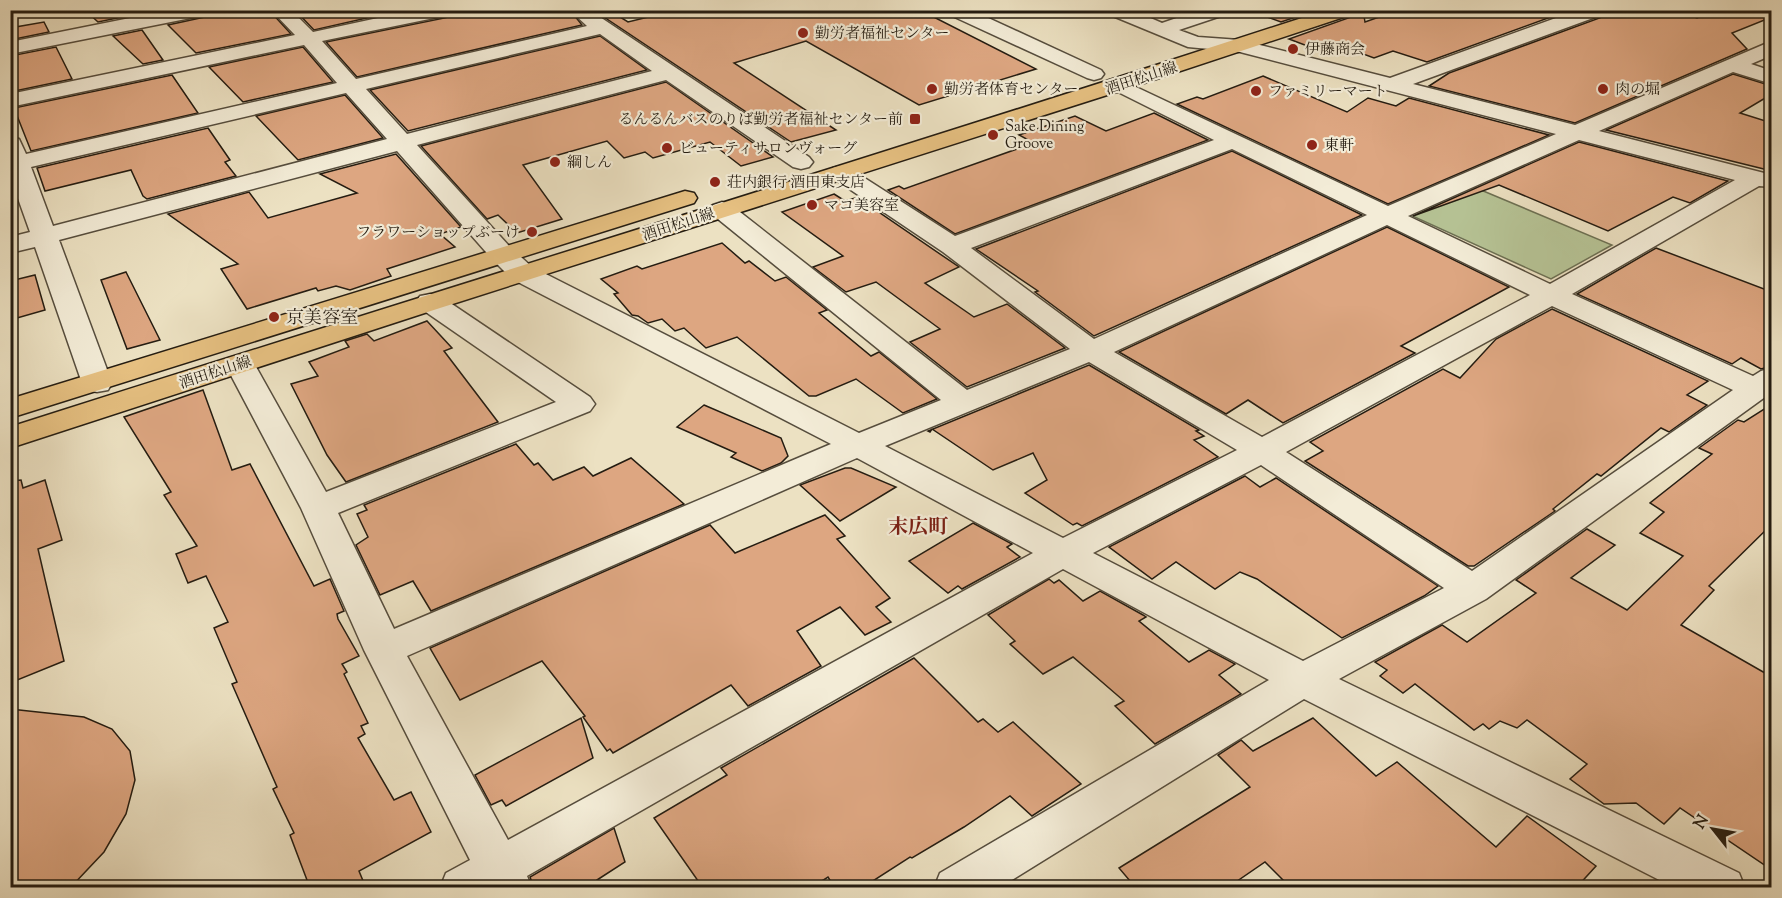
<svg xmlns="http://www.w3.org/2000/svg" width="1782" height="898" font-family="'Sorts Mill Goudy','Noto Serif JP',serif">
<rect width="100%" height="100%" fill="#ece1c2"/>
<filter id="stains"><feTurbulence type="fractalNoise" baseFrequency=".00333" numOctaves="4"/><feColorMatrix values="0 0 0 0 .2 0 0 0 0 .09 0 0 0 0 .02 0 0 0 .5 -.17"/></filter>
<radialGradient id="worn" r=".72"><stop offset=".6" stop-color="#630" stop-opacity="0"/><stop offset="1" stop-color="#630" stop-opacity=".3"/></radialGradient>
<polygon fill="#b6c395" stroke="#6d7053" stroke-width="1.5" points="1469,185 1612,245 1551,279 1408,214"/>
<g fill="#dda681" stroke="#241c11" stroke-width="1.5">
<polygon points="85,10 129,10 132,15 98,22"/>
<polygon points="212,10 269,10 291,34 196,53 168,25 209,16"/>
<polygon points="295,10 402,10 314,30"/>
<polygon points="455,10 530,10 535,14 552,10 570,10 582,25 357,77 326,42 444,18 452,16"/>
<polygon points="677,10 920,10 1036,69 919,105 806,41 734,63 836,130 791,142 601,15 612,12 628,22"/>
<polygon points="1260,10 1317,10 1281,22 1259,14"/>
<polygon points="1357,10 1363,10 1365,22 1399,10 1570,10 1427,62 1393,51 1374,58 1350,49 1331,55 1289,39 1354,16"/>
<polygon points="1608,10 1675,10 1697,18 1716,10 1772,10 1772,17 1732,33 1747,49 1575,123 1429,86 1449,73 1605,16"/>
<polygon points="44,22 49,32 10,40 10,28"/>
<polygon points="142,30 163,60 143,64 113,36"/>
<polygon points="600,36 647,70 408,131 370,90"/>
<polygon points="56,47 72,79 10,92 10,56"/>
<polygon points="303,47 333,82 243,102 209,67"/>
<polygon points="1733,74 1772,86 1772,94 1740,113 1772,123 1772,171 1606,130"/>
<polygon points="172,75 198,113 31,151 14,108"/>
<polygon points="1263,76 1347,112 1368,98 1396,106 1409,98 1549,135 1388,204 1177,104 1197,97 1203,99"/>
<polygon points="666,82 773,157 741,166 710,142 653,158 645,152 624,158 607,141 523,165 562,219 517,233 498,215 487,219 421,146"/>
<polygon points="345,95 383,138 298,160 256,116"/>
<polygon points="1154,113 1208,140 955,234 888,190 899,186 904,189 1034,143 1019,135 1075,116 1106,131"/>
<polygon points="208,128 230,160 225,162 236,176 147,199 143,196 131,170 45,191 37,168"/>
<polygon points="1579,142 1728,181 1690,203 1673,197 1608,231 1499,185 1413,216"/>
<polygon points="1232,151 1362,215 1094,336 1035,292 1038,291 976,249"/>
<polygon points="396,154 461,227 440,234 455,247 387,269 391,276 350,290 336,286 318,291 316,288 247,309 221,269 238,264 168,214 249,192 268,218 357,193 320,174"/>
<polygon points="834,194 845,201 855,198 861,200 959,267 925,283 974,317 1007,304 1065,348 967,387 910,342 940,329 876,282 846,292 813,267 843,256 782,212"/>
<polygon points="1387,227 1509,287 1401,346 1415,353 1283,423 1248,400 1226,414 1119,352"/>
<polygon points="722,243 745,263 749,261 775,281 786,277 827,310 819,313 871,356 879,352 937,399 903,413 856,379 816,396 809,396 737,337 706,348 684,328 675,331 662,319 648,323 638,316 632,315 614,294 618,293 601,279 637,266 642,269"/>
<polygon points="1656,248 1772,292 1772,366 1761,369 1741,358 1732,364 1577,294"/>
<polygon points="126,272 160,340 127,349 101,280"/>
<polygon points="35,275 45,310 10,320 10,281"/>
<polygon points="1552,309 1708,381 1687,395 1707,405 1669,432 1661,428 1601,476 1597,474 1553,509 1555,511 1474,566 1468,566 1305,461 1323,451 1310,442 1443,369 1460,378 1496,339"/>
<polygon points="427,321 452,348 444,351 498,422 346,482 327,455 291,384 318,376 309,362 349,347 345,341 367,334 374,341"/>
<polygon points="1089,365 1199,430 1196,431 1204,436 1194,440 1218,457 1082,526 1077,523 1073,525 1025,493 1047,480 1033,453 993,470 932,429 930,432 928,431"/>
<polygon points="203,390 232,470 250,464 314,586 330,579 344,611 337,614 338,619 359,656 342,664 347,672 344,674 368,723 361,726 365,734 358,738 394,800 411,792 431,832 359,871 366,888 310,888 290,835 294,833 273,789 277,787 232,684 237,682 214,628 228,622 206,576 188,583 176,554 197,546 164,495 171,492 124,417"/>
<polygon points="1772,404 1772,524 1709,586 1714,590 1681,625 1772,677 1772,870 1680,808 1664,824 1636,803 1604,804 1570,779 1587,764 1527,720 1517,728 1500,721 1489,729 1483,724 1474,730 1415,684 1403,693 1380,676 1387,670 1375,662 1442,625 1467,642 1536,593 1516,580 1587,529 1615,545 1571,578 1627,610 1683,556 1640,533 1664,512 1650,503 1712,454 1699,448 1738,420 1744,422"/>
<polygon points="704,405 781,438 788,456 781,463 762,471 731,457 736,453 677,427"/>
<polygon points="516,444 534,465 538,463 553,480 584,467 593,476 631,458 684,504 431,611 413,581 380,595 356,545 368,537 357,514 367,510 364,505"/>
<polygon points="845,468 851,468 896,487 840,521 800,485"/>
<polygon points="1245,476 1260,487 1276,478 1438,586 1424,596 1342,638 1257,579 1240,572 1215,589 1176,562 1152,579 1109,547"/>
<polygon points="21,480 23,488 45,480 62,540 38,549 64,661 10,683 10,481"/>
<polygon points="825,515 845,536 837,539 890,598 876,607 891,622 865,635 840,607 797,631 821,666 748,706 731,685 613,753 610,749 607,751 583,717 585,716 542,661 460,700 430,648 710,525 735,553"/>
<polygon points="973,523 1012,544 1007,547 1020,557 962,589 958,586 948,593 909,561"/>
<polygon points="1049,579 1054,583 1059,580 1083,601 1100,591 1143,615 1146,617 1139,621 1189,662 1209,650 1235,664 1219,675 1241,694 1155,744 1115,706 1124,701 1073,657 1043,674 1010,644 1015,641 988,615"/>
<polygon points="914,658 978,722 983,719 998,732 1013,722 1081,784 1032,816 1010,796 964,827 912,858 910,857 862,888 835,888 828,877 811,888 703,888 654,818 727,775 721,768"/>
<polygon points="10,709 84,717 112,729 130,751 135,780 126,814 104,852 70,888 10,888"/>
<polygon points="581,718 593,758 506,806 502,800 491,805 475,775"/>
<polygon points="1313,718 1376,776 1397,762 1496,847 1527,816 1596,866 1576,888 1291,888 1265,862 1227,888 1136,888 1119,868 1250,787 1218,755 1241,740 1253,751"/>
<polygon points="614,828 625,862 597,880 598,888 534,888 530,877"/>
</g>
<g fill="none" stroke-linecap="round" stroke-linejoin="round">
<g stroke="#564d3d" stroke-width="3">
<g id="minor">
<polygon points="170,10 210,10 208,14 201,16 10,54 10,42"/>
<path d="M271,10H291L313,32L415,10H453L451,14L444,16L322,41L356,79L587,26L575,15L579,10L591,11L809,157L813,162L809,167L801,169L793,167L666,80L417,145L511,248L532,267L859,433L941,400L713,215L709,210L713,205L722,202L731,205L967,390L1070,349L943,252L833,178L829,173L833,168L841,166L849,168L955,236L1214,140L1112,89L1108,85L1112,81L1119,79L1388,206L1556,134L1240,52L1188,47L1108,14L1106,10H1132L1162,23L1200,10H1229L1227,14L1179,30L1198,37L1240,40L1390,78L1578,10H1606L1604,14L1413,84L1575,125L1772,41V55L1751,64L1772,71V84L1733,72L1599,131L1772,175V187L1759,186L1572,294L1753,376L1761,371L1772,368V392L1486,599L1339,679L1739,873L1745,888H1675L1304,699L999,888H934L940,873L1269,680L1063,569L527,876L532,888H440L446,873L470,860L364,650L301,508L225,364L229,358L240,355L251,358L326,492L556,402L420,308L416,302L420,296L430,294L440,296L590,397L595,404L590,411L338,513L394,629L831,444L512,279L493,260L397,151L59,240L112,383L108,390L97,392L86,390L82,383L35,247L10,253V237L30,232L10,176V137L19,139L26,154L337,83L304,45L10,107V94L295,35ZM600,34L652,71L407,134L366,89ZM346,93L387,139L53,226L31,167ZM1579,140L1735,180L1550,284L1408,216ZM1232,149L1367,215L1094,339L971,248ZM1387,225L1530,295L1262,437L1114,352ZM1552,306L1733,390L1472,571L1286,452ZM1089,362L1237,450L1063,538L885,446ZM857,458L1033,553L508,840L407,656ZM1261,465L1444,588L1303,661L1093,553Z"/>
<polygon points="946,10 971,10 1101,70 1104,74 1101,78 1094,80 1087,78 948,14"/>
</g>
</g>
<g stroke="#241c11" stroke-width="3">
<g id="major">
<path d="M1326,10H1355L1353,14L1126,89L440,308L10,448V427C449,287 889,153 1326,10Z"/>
<polygon points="685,191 694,193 697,198 694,203 10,418 10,399"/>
</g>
</g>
<use href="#minor" fill="#f3ecd7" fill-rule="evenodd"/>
<use href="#major" fill="#e6c081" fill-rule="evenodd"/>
</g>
<g fill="#8f2418" stroke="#f3ecd7" stroke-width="2">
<circle cx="803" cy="33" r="6"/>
<circle cx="1293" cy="49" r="6"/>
<circle cx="932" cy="89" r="6"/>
<circle cx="1603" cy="89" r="6"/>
<circle cx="1256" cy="91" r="6"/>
<rect x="909" y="113" width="12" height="12" rx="3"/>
<circle cx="993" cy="135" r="6"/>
<circle cx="1312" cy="145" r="6"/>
<circle cx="667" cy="148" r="6"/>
<circle cx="555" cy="162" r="6"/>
<circle cx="715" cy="182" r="6"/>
<circle cx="812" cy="205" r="6"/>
<circle cx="532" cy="232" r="6"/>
<circle cx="274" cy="317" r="6"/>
</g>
<g text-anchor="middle" stroke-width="4.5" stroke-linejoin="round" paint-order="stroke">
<g font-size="15" fill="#241c11" stroke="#f3ecd7" text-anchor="start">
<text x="815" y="38">勤労者福祉センター</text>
<text x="1305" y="54">伊藤商会</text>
<text x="944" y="94">勤労者体育センター</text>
<text x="1615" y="94">肉の堀</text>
<text x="1268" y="96">ファミリーマート</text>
<text x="903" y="124" text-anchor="end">るんるんバスのりば勤労者福祉センター前</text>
<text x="1005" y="131">Sake Dining<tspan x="1005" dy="17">Groove</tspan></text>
<text x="1324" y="150">東軒</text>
<text x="679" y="153">ビューティサロンヴォーグ</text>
<text x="567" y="167">綱しん</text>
<text x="727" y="187">荘内銀行 酒田東支店</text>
<text x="824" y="210">マコ美容室</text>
<text x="520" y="237" text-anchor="end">フラワーショップぶーけ</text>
</g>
<g font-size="15" fill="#241c11" stroke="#f3ecd7">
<text transform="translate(1141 78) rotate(-18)" y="5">酒田松山線</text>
<text transform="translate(678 224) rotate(-18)" y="5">酒田松山線</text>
<text transform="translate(215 372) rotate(-18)" y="5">酒田松山線</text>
</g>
<g font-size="18" fill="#241c11" stroke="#f3ecd7" text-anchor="start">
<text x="286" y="323">京美容室</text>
</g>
<g font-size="20" font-weight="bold" fill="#7a1f14" stroke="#f3ecd7">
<text x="918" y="533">末広町</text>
</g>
</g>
<rect width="1782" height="898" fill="none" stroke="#ece1c2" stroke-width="36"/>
<rect x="12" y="12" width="1758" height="874" fill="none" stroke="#241c11" stroke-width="3"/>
<rect x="18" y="18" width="1746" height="862" fill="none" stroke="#241c11" stroke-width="1.5"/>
<g transform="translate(1713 829) rotate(301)" stroke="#f3ecd7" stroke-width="4.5" paint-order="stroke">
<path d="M0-4.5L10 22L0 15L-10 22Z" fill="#241c11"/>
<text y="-9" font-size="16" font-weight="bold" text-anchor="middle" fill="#241c11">N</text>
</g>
<rect width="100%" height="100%" filter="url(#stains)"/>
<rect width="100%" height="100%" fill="url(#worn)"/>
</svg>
